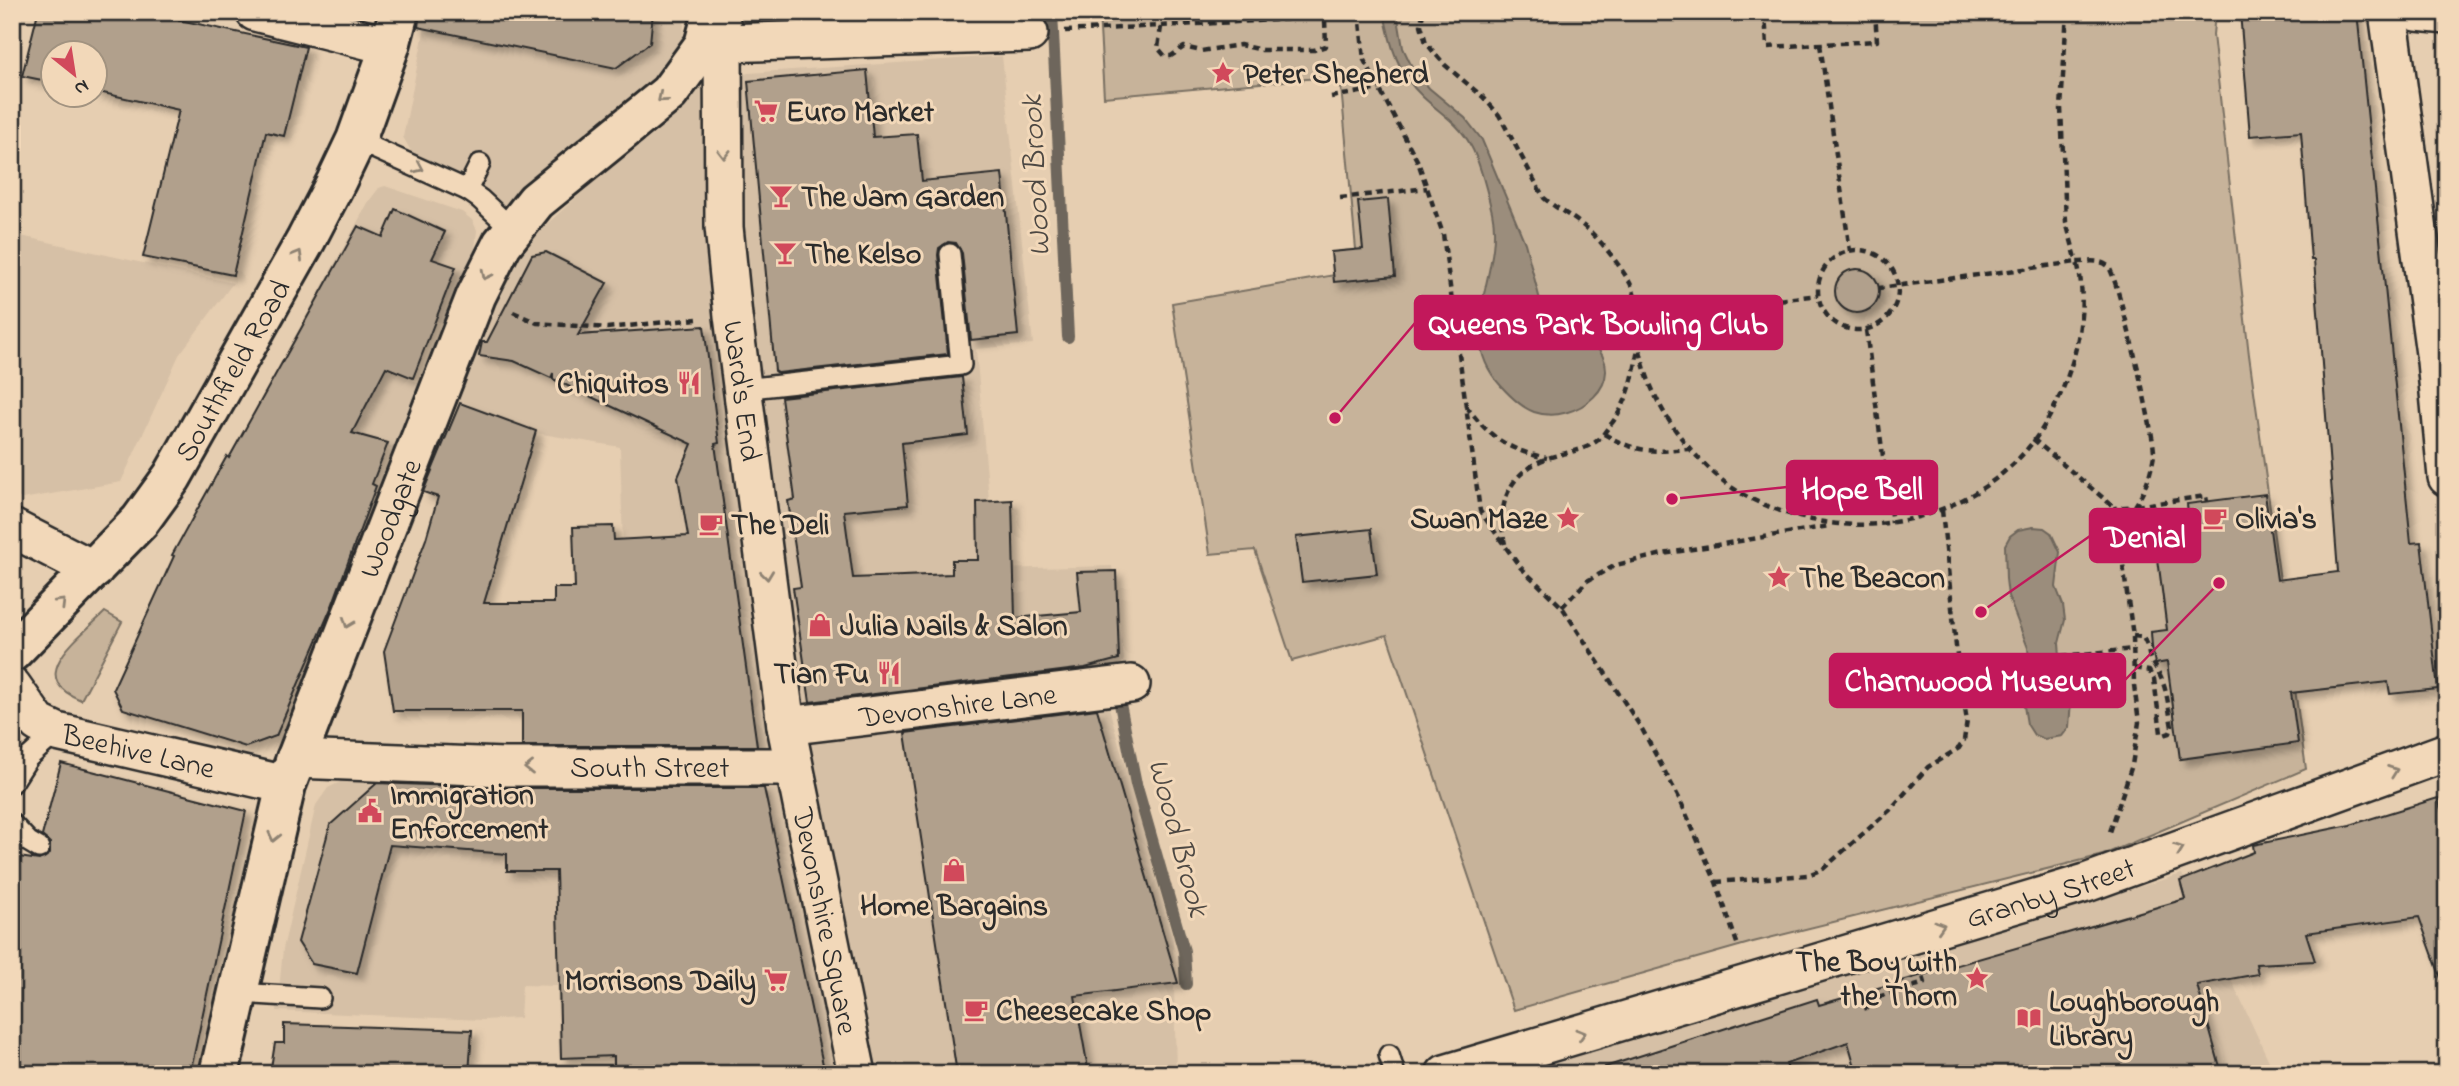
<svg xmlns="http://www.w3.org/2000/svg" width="2459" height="1086" font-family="'Indie Flower',sans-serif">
<defs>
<filter id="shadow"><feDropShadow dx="6" dy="6" stdDeviation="3.5" flood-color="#0004"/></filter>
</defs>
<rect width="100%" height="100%" fill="#e6ceb1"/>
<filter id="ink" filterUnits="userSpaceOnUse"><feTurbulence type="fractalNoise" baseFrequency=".0143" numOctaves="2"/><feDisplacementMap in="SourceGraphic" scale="14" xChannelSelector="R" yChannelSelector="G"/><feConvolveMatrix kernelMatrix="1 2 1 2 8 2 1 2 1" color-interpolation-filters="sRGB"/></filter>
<g filter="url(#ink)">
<g fill="#d6c0a6">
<polygon points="428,12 685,12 682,48 674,69 508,212 498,207 491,192 441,165 425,160 411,151 403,137"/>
<polygon points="744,12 982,12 982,15 771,29 746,24"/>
<polygon points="1002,56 1033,344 976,349 995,569 1112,566 1124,659 1108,704 1173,939 1176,1074 612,1074 612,1057 559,1059 557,986 522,985 520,1018 483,1020 277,1011 283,949 316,805 328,788 346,779 640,777 623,546 620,447 536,433 454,399 489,318 527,242 607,170 657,132 700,88 748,73"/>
<polygon points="385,186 462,212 472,220 477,230 475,248 446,325 381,297 356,355 419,383 393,450 343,433 344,376 289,347 369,201 379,188"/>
<polygon points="12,234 233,283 179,355 121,482 22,499 12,494"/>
<polygon points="2182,874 2275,1074 1515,1074"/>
</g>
<g fill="#c7b39a" stroke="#796f62" stroke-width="2">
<polygon points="1099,12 2215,12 2213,35 2249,355 2306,769 2103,855 1753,942 1514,1010 1387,635 1292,661 1255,550 1210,554 1172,303 1358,271 1340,76 1104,97"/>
<path d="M105,612L122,622L81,700C22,677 81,636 105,612Z"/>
</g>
<g fill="#9b8d7b" stroke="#6e665b" stroke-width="2">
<path d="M1384,12H1397L1403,48L1412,67L1429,88L1465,118L1482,140L1525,243L1545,319L1553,332L1560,336L1592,342C1633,381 1575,426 1534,412C1521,407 1510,396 1501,386C1451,332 1505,271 1492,212C1488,195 1479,160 1471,146C1460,124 1440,113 1423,97C1398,74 1390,45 1384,12Z"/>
<polygon points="2033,527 2044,528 2051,533 2060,552 2056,587 2063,605 2065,620 2059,643 2061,669 2071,700 2069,727 2062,736 2044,739 2034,735 2027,724 2023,700 2030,673 2028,648 2008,596 2006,579 2005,545 2010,536 2018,530"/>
</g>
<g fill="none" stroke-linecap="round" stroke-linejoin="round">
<g stroke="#6e665b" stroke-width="12">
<polyline points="1052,12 1068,337"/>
<polyline points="1120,704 1136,784 1184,951 1186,984"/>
</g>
</g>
<g fill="#b1a08c" stroke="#2b2b2b" stroke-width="2" filter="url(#shadow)">
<polygon points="38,12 142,12 306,47 284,136 266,132 233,275 143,257 179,110 94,91 94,52 52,52 52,82 22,76"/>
<polygon points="420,12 653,12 650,43 616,68 418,27"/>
<polygon points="2240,12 2357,12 2411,543 2421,542 2438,689 2390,694 2388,682 2291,693 2298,743 2180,759 2167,662 2155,664 2152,647 2151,632 2167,630 2155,535 2190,531 2187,504 2265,494 2277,580 2338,572 2314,260 2311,260 2301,132 2250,136"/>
<polygon points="867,70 873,137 917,134 922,181 1002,173 1018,335 971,340 962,253 956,243 948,242 939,248 938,255 948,354 778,373 775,371 748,81"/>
<polygon points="1388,199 1395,276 1334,282 1331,252 1363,249 1358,202"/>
<polygon points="395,209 445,232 432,259 456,267 413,378 386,367 352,433 388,443 372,484 376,486 332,606 276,736 246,747 123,709 113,689 174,556 172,555 227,456 229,458 358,226 383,237"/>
<polygon points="546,252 607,283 578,335 704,326 719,443 715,444 757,746 522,746 522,711 393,711 384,651 426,539 438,497 423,492 460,403 536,431 484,603 554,603 554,588 575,588 573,527 613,526 614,540 688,536 678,477 692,444 553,379 553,373 551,378 514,361 479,356 482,342 487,342 532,255"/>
<circle cx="1857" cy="291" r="22"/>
<polygon points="962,377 968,435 902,443 908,505 844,511 853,578 952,574 952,560 978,560 977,502 1012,500 1015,618 1081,612 1077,572 1116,571 1119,659 1085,668 810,702 793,588 801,587 788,501 795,499 781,397"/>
<polygon points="1371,529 1377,574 1302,582 1296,537"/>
<polygon points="1097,709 1178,983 1075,996 1089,1074 957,1074 905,733"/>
<polygon points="61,763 246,811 190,1074 12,1074 12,856 39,860 50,854 50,843 42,836"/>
<polygon points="377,783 504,788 764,788 825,1074 614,1074 614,1056 561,1058 556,871 507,871 507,854 390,845 357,973 312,964 298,942 330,825"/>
<polygon points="2438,798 2447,832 2447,980 2442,981 2419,917 2306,933 2315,961 2256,964 2258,974 2197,985 2222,1074 1961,1074 1959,1065 1924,1074 1857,1074 1848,1042 1786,1064 1790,1074 1606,1074 1605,1067 1817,999 1819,1005 2185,899 2180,881 2254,852 2253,845 2350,825"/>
<polygon points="284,1024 472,1030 469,1074 270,1074 275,1043 284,1043"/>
</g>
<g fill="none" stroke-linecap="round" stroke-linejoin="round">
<g stroke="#2b2b2b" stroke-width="24">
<g id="lane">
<polyline points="356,140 467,190 480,199 512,229"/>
<polyline points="467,190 480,164"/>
<polyline points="743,389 961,365 950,254"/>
<polyline points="12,783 28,758 57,732"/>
<polyline points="12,824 29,842 39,848"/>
<polyline points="238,993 320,998"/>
<polyline points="1389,1055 1395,1074"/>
</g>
</g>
<g stroke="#2b2b2b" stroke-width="42">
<g id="street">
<polyline points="255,12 390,46"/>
<path id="s1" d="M720,12L723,43L724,227L733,316L786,726L857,1074"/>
<polyline points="2388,12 2436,361 2447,477"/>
<polyline points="2417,12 2447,15"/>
<polyline points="723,43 1029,33"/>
<polyline points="12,528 94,570"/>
<path id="s2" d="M12,686L38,723L57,732L286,785"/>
<path id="s3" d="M786,726L1131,684"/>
<path id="s4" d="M295,759L504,767H793"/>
<path id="s5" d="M1445,1074L2086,883L2447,752"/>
</g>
</g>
<g stroke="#2b2b2b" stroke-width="44">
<g id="secondary">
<path id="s6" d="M12,652L140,521L172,477L306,240L336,182L356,140L390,46L399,12"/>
<path id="s7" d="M219,1074L286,785L476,296L502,244L536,201L669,93L704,45L713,12"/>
</g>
</g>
<g stroke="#2b2b2b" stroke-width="4.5" stroke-dasharray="7 5" stroke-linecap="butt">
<polyline points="1359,12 1364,60 1418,162 1443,234 1480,511 1520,567 1562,607 1642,729 1680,800 1716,882 1738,946"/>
<path d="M1423,12L1421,25L1426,43L1445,65L1483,97L1499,115L1544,198C1558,210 1574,217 1587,229C1601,240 1621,267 1630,283C1640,302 1635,325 1639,345C1649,402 1684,450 1728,485C1742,495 1759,503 1775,509C1852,539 1940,526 2004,472C2037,445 2058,407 2071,366C2081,335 2086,294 2077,262L1879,288"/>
<polyline points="1765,12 1767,47 1877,41 1875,12"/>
<path d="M2067,12L2061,108L2066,222L2077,262C2087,262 2100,259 2108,266C2118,276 2156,440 2154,455C2151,473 2145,491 2135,506L2115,508L2133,636L2134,685L2139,722L2132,765L2110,832"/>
<polyline points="1161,27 1158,48 1165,56 1171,56 1184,47 1201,51 1240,45 1262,50 1314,50 1326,46 1325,19"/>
<polyline points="1065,31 1427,12"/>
<polyline points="1820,44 1850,251"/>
<polyline points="1331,97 1379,89"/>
<polyline points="1340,198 1427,188"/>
<circle cx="1858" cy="290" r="40"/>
<polyline points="513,312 537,323 607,328 697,319"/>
<polyline points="1637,318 1818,295"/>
<polyline points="1866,330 1892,523"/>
<path d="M1466,406C1490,438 1508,450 1547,458"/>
<path d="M1604,434C1637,453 1651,452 1689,449"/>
<polyline points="2033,439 2115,508"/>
<polyline points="2136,506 2206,496 2207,502"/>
<polyline points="1942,510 1958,666"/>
<path d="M1505,544C1496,506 1508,472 1548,458C1565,452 1583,452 1598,440C1603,436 1607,428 1612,423C1629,400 1634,376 1638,348"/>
<polyline points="1562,607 1587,581 1616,565 1663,554 1829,526"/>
<polyline points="2133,636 2143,637 2148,648 2152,647"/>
<path d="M2134,668L2149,671L2154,679L2161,733L2164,735L2170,733L2172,727C2169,712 2168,696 2163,683C2158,668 2149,664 2148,648"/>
<polyline points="1716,882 1808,875 1823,869 1890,810 1928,767 1959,748 1964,740 1967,721 1958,666 2134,649"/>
<polyline points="1867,1010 1864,1001 1925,983 1922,973"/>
</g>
<use href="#lane" stroke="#f2d8b9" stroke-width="19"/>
<use href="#street" stroke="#f2d8b9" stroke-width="37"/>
<use href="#secondary" stroke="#f2d8b9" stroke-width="38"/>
</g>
<defs><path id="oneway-chevron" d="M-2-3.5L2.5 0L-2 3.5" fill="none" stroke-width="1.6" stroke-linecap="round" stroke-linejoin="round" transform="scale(1.75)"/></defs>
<g stroke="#8e8272">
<use href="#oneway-chevron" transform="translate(662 98) rotate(140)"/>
<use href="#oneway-chevron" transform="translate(724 154) rotate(90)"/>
<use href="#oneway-chevron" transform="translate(419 168) rotate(24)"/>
<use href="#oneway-chevron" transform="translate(298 255) rotate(-60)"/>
<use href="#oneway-chevron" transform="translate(486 275) rotate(117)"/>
<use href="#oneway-chevron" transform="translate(767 575) rotate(83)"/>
<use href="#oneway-chevron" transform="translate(61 603) rotate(-45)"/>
<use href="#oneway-chevron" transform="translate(348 623) rotate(111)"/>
<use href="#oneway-chevron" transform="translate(529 768) rotate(-180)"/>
<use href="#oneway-chevron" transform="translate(2393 771) rotate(-20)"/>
<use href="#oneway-chevron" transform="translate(274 837) rotate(103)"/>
<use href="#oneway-chevron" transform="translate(2179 849) rotate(-20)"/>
<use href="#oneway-chevron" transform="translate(1940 926) rotate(-17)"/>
<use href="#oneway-chevron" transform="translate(1581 1034) rotate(-17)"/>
</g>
</g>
<defs>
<g id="sight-bare" transform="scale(1.89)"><path d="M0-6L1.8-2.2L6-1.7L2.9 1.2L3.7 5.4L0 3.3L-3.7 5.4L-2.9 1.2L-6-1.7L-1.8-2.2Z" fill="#d1495b" stroke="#f2d8b9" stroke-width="2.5" paint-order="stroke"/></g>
<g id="supermarket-bare" transform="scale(1.89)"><path d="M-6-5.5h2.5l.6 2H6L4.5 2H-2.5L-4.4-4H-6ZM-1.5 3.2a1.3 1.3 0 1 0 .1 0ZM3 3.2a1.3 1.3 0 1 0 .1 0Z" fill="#d1495b" stroke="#f2d8b9" stroke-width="2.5" paint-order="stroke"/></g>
<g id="bar-bare" transform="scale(1.89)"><path d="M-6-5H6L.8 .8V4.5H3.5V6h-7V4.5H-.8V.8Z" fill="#d1495b" stroke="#f2d8b9" stroke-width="2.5" paint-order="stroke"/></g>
<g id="restaurant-bare" transform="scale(1.89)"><path d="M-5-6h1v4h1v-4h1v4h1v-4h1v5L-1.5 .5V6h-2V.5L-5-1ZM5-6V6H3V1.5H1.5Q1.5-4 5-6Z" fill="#d1495b" stroke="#f2d8b9" stroke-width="2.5" paint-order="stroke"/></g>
<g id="cafe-bare" transform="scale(1.89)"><path d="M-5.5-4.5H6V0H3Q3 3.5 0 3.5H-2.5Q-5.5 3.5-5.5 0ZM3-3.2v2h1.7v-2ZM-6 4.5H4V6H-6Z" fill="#d1495b" stroke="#f2d8b9" stroke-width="2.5" paint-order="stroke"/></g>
<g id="shop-bare" transform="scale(1.89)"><path d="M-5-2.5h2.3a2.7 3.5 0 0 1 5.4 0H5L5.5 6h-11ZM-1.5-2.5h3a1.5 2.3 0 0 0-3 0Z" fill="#d1495b" stroke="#f2d8b9" stroke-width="2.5" paint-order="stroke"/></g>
<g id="civic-bare" transform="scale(1.89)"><path d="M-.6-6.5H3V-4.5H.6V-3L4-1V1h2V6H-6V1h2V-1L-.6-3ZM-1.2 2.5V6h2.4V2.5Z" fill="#d1495b" stroke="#f2d8b9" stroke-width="2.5" paint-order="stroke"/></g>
<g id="library-bare" transform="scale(1.89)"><path d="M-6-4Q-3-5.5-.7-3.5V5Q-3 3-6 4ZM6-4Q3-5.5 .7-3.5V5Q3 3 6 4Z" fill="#d1495b" stroke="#f2d8b9" stroke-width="2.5" paint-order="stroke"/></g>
</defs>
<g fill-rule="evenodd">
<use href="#sight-bare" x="1223" y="73"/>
<use href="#supermarket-bare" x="766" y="111"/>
<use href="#bar-bare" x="781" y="196"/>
<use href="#bar-bare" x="785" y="253"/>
<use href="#restaurant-bare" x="689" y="383"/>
<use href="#sight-bare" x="1568" y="518"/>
<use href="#cafe-bare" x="2215" y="518"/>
<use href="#cafe-bare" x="711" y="524"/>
<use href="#sight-bare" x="1779" y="577"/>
<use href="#shop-bare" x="820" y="625"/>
<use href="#restaurant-bare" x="889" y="673"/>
<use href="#civic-bare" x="370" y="811"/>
<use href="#shop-bare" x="954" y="870"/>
<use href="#sight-bare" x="1977" y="978"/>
<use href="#supermarket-bare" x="776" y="980"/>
<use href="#cafe-bare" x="976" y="1010"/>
<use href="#library-bare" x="2029" y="1018"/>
</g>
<g text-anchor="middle" stroke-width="6" stroke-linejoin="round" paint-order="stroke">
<g font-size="30" font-weight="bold" fill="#2b2b2b" stroke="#f2d8b9" text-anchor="start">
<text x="1243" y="83">Peter Shepherd</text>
<text x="786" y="121">Euro Market</text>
<text x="801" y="206">The Jam Garden</text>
<text x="805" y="263">The Kelso</text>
<text x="669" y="393" text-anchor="end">Chiquitos</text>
<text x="1548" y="528" text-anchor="end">Swan Maze</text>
<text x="2235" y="528">Olivia's</text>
<text x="731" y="534">The Deli</text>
<text x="1799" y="587">The Beacon</text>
<text x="840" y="635">Julia Nails &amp; Salon</text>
<text x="869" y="683" text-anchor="end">Tian Fu</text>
<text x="390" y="804">Immigration<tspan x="390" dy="34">Enforcement</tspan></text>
<text x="954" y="915" text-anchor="middle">Home Bargains</text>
<text x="1957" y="971" text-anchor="end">The Boy with<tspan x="1957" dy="34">the Thorn</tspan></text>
<text x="756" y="990" text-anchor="end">Morrisons Daily</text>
<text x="2049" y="1011">Loughborough<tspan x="2049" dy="34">Library</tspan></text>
<text x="996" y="1020">Cheesecake Shop</text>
</g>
<g font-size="30" fill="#2b2b2b" stroke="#f2d8b9">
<text dy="10" stroke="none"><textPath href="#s6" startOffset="360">Southfield Road</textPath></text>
<text dy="10" stroke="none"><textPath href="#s1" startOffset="380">Ward's End</textPath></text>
<text dy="10" stroke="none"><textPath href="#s7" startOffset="583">Woodgate</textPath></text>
<text dy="10" stroke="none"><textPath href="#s3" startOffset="173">Devonshire Lane</textPath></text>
<text dy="10" stroke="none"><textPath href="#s2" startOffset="150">Beehive Lane</textPath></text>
<text dy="10" stroke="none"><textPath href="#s4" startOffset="355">South Street</textPath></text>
<text dy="10" stroke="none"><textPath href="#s5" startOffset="632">Granby Street</textPath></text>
<text dy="10" stroke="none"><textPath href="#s1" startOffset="917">Devonshire Square</textPath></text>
</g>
<g font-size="32" font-style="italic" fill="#4d4843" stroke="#f2d8b9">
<text transform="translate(1034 176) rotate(-93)" y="11">Wood Brook</text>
<text transform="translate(1180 837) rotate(75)" y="11">Wood Brook</text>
</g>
</g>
<path fill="none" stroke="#c2185b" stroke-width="2.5" d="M1335 418L1415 323M1672 499L1787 487M1981 612L2090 536M2219 583L2125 680"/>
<g fill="#c2185b" stroke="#f2d8b9" stroke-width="2.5">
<circle cx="1335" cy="418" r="7"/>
<circle cx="1672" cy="499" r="7"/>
<circle cx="1981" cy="612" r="7"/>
<circle cx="2219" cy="583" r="7"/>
</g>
<g fill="#c2185b" stroke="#c2185b" stroke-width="2.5">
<rect x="1415" y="296" width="367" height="53" rx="7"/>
<rect x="1787" y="461" width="150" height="53" rx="7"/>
<rect x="2090" y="509" width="110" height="53" rx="7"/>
<rect x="1830" y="654" width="295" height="53" rx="7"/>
</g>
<g font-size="32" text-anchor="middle" font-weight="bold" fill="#fff">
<text x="1598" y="334">Queens Park Bowling Club</text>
<text x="1862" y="499">Hope Bell</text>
<text x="2145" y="547">Denial</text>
<text x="1978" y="691">Charnwood Museum</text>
</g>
<rect width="2459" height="1086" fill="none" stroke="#f2d8b9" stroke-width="42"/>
<rect x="21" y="21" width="2417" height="1044" fill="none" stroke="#2b2b2b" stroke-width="2.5" filter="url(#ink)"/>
<g transform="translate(74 74) rotate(150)"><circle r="33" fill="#f2d8b9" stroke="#a29380" stroke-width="2"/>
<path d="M0-5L12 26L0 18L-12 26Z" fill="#d1495b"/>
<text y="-10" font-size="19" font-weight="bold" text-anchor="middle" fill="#2b2b2b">N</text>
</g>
</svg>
